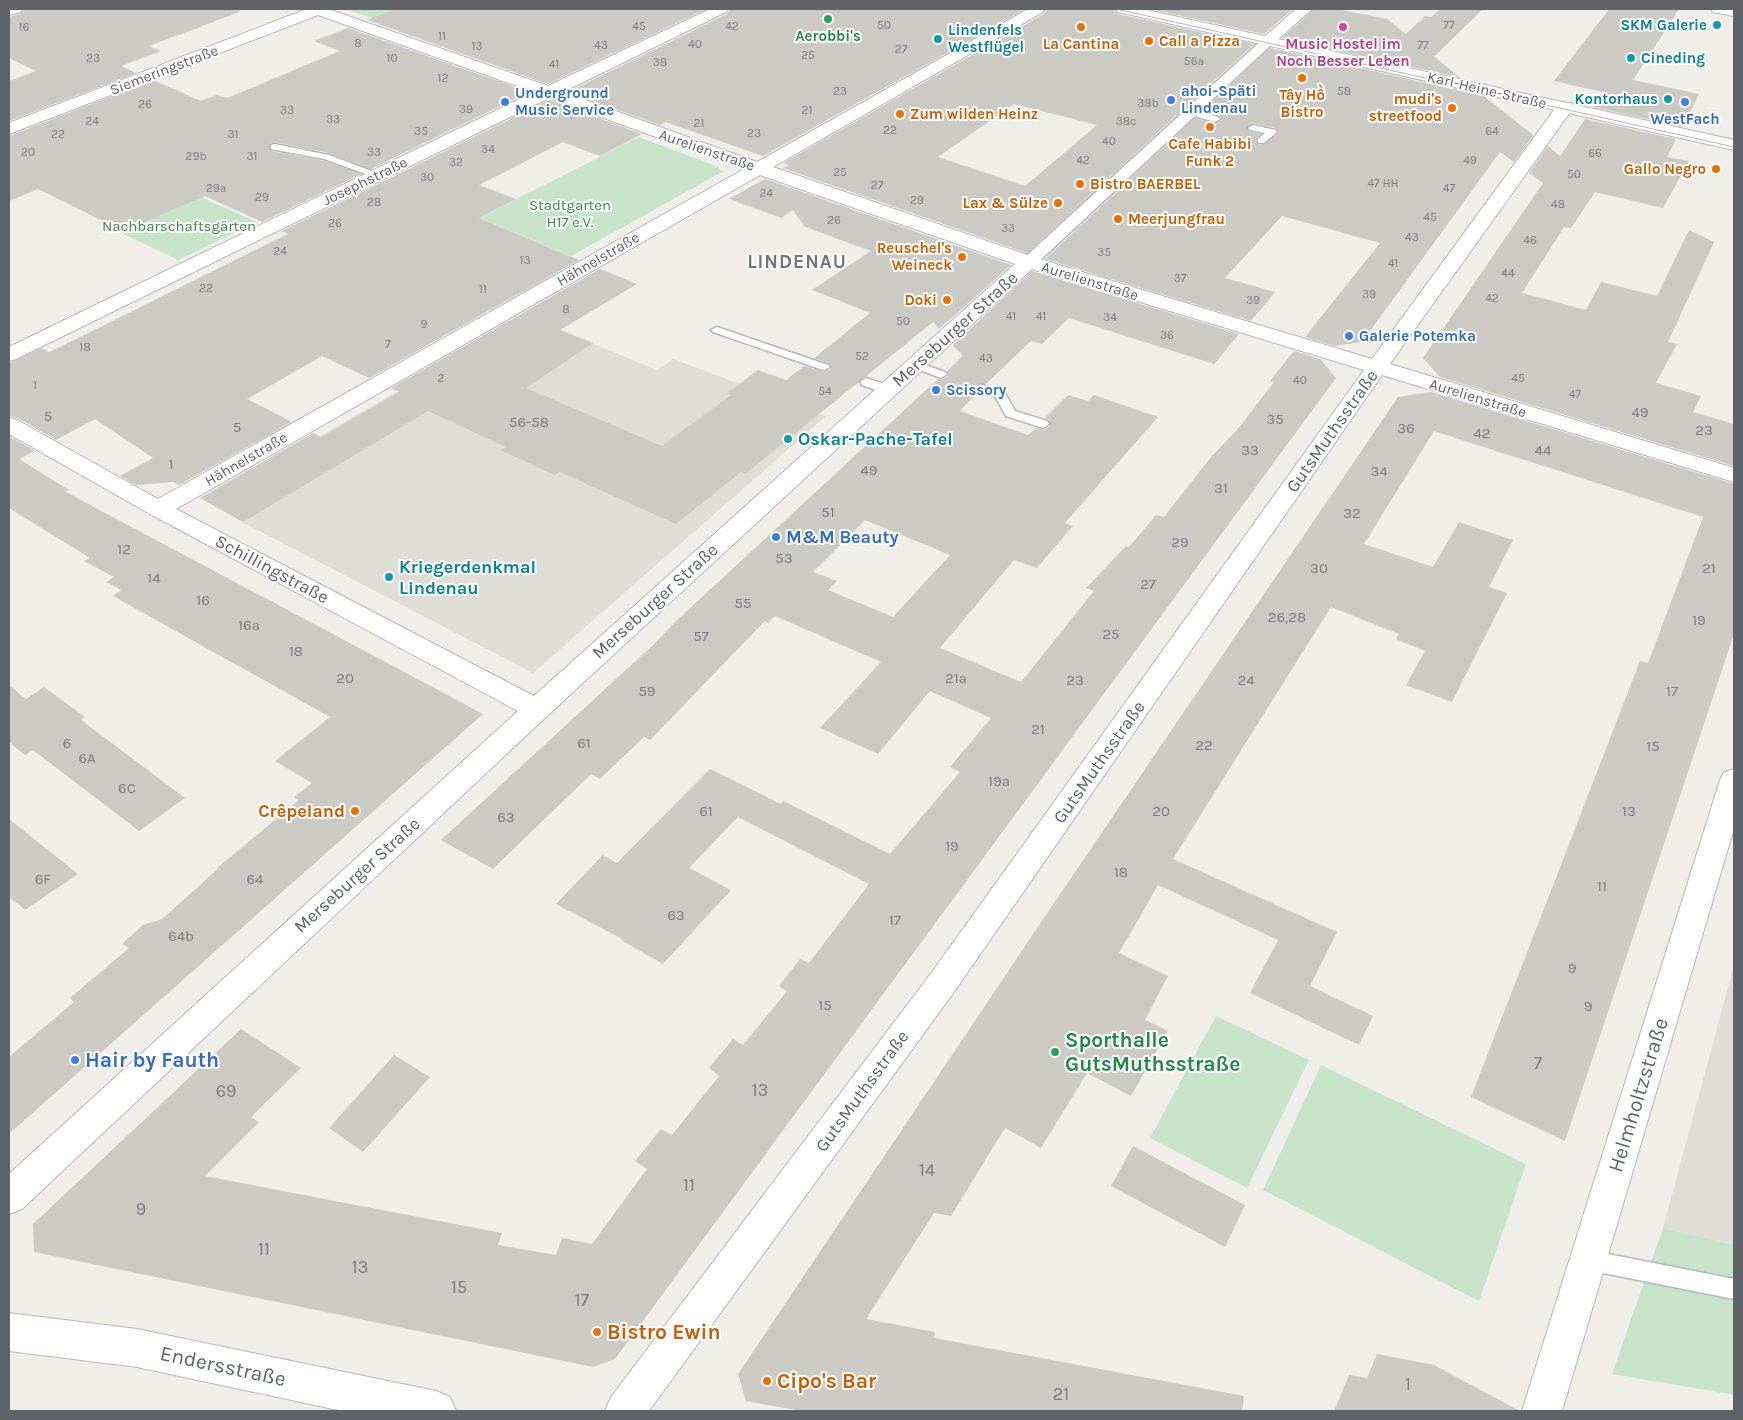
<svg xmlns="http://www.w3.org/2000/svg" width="1743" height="1420" font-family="Karla,sans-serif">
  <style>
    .education { fill: #dfded6 }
    .green { fill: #c7e4ca }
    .building { fill: #cbcac4; fill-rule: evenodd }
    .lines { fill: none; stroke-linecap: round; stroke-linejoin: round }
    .service-casing { stroke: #b5b7bb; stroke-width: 3 }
    .pedestrian-casing { stroke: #b5b7bb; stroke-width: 3 }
    .minor-casing { stroke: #b5b7bb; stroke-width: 2 }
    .tertiary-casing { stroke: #b5b7bb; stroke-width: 2 }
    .service { fill: #fff; fill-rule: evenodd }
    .pedestrian { fill: #fff; fill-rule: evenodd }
    .minor { fill: #fff; fill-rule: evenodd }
    .tertiary { fill: #fff; fill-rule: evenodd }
    .tram { stroke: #b5b6b6; stroke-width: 1 }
    .leisure-dot { fill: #2e9e5b; stroke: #fff; stroke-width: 2 }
    .culture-dot { fill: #0f9aa8; stroke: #fff; stroke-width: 2 }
    .food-dot { fill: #e8710a; stroke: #fff; stroke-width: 2 }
    .hotel-dot { fill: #d1479c; stroke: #fff; stroke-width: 2 }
    .shop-dot { fill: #3f7fe0; stroke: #fff; stroke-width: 2 }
    .labels { text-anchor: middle; stroke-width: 4; stroke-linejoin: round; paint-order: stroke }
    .far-number-label { font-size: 12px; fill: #7a7c7e }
    .far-culture-label { font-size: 15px; font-weight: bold; fill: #0d838f; stroke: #fff; text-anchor: end }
    .far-leisure-label { font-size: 15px; font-weight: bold; fill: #27864d; stroke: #fff }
    .far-food-label { font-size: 15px; font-weight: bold; fill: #c56008; stroke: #fff; text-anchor: end }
    .far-hotel-label { font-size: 15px; font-weight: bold; fill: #b23c85; stroke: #fff }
    .far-street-label { font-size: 15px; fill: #5f6266; stroke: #fff }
    .far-shop-label { font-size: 15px; font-weight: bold; fill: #366cbe; stroke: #fff; text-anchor: start }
    .far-park-label { font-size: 15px; fill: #408449; stroke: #fff }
    .number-label { font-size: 15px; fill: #7a7c7e }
    .street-label { font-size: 18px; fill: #5f6266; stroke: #fff }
    .culture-label { font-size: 18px; font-weight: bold; fill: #0d838f; stroke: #fff; text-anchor: start }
    .shop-label { font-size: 18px; font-weight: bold; fill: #366cbe; stroke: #fff; text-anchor: start }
    .food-label { font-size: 18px; font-weight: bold; fill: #c56008; stroke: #fff; text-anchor: end }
    .near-number-label { font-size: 18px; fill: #7a7c7e }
    .far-district-label { font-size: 19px; font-weight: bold; letter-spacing: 1px; fill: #707378; stroke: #fff }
    .near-leisure-label { font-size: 21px; font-weight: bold; fill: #27864d; stroke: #fff; text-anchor: start }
    .near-shop-label { font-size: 21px; font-weight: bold; fill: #366cbe; stroke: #fff; text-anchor: start }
    .near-street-label { font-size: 21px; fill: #5f6266; stroke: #fff }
    .near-food-label { font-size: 21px; font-weight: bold; fill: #c56008; stroke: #fff; text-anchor: start }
  </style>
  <rect width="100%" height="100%" fill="#efeee8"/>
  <path class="education" d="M526,316l131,54 16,-11 153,57 -293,257 -287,-149 -38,-22z
    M1734,965v280l-71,-17z"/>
  <path class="green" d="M345,9h96l-45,17z
    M639,137l77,29 6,6 -151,84 -92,-38z
    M188,191l68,31 -78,38 -73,-35z
    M1216,1016l93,44 -62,128 -97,-50z
    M1321,1065l205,99 -47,137 -216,-111z
    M1663,1228l71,17v150l-122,-21z"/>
  <path class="building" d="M24,9h215l1,3 -91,34 12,5 -40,15 15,7 -127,48v-40l27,-10 -27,-13v-41l11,-3z
    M396,9h310l-158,75 -181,-64z
    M730,9h295l-262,147 -98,-34 -5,3 -92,-33 159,-78z
    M1047,9h67l4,5 136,30 -227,209 -244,-85 6,-3 -6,-2 261,-149zM1014,104l83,21 -72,61 -87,-29z
    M1150,9h143l-29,25z
    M1314,9h23l50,10 19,15 19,-18 6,1 9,-8h43l-48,47 -3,-1 29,23 -179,-40z
    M1609,9h70l-46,71 66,14 -16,33 -90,-20 10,-15 -49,-11z
    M348,28l181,64 -158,77 -42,-16 -55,-11 -4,1 1,8 53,10 37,13 -99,48 -57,-26 -82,35 -85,-42 -29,12v-65l144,-56 48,21 16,-6 10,3 113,-47 -26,-10z
    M1270,48l214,48 49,39 -19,27 -14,-10 -138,190 -28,4 -29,-9 75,-94 -98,-27 -57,62 50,14 -24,29 -206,-62 150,-141 19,6 7,-3v-3l-2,-3 -16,-4zM1253,123l22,5 4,4 -14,12 -7,1 -2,-6 5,-5 -11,-2 -4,-4z
    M549,100l93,34 -42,22 -37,-14 -84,43 37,14 -37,19 100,42 -210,118 -47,-22 -75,43 45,23 -113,63 -6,-3 -37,3 -16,-9 33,-18 -58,-39 -39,21 -38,-22 -9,-2v-53l33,-15 7,4 15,-7 224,-111 -6,-3z
    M1585,119l91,20 -9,18 22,4 -26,47 -68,-16 -24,36 -7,-1 -42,66 64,17 15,-28 56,14 32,-66 25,12 -46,100 9,2 -21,39 45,13 -8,16 41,12v42l-294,-89 -17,-19 120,-175 -14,-10 19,-27 12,10z
    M765,179l246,86 -72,64 -6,-7 -188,152 -4,-2 -65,52 -116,-52 -5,3 -55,-25 6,-3 -78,-36 -185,111 -43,-24 113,-65 8,4 78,-45 -8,-4 209,-119 37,15 -77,46 33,13 -67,45 136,58 69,-51 -5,-1 32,-24 28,10 18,-14 20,6 7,-3v-3l-2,-3 -15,-5 56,-45 -58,-23 59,-39 -66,-24 -12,-17 -12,8 -52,-19z
    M1032,271l207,63 -25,30 -145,-46 -27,26 -11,-3 -45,43 -10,1 -2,5 3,3 -17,18 68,24 8,-7 8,2 6,-4 -1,-6 -4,-2 23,-23 20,6 6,-6 64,22 -93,106 8,3 -36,42 -23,-8 -74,88 81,34 73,-91 -8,-3 40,-42 3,1 27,-32 8,2 47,-60 26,-27 37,-48 -4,-1 24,-30 26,8 16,19 -721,981 -22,8 -559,-115 -1,-28 208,-195 60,39 -50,49 8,5 -54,54 297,57 -4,12 58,10 6,-17 30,6 55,-75 -12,-8 26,-32 11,6 47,-59 -10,-8 24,-29 10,6 44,-54 -8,-5 21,-27 9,4 60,-79 -131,-67 -49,51 42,22 -68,74 -42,-24 1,-1 -66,-35 47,-49 14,8 93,-94 71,35 2,-3 107,53 70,-82 -10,-5 41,-49 -61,-27 -52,63 -58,-26 61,-66 -106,-46 -7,7 -3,-2 -115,119 -6,-3 -44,42 -9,-5 -98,95 -52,-29 212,-195 22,-23 263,-243 4,1 6,-4 -1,-5 16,-15 -10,-11zM865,520l85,35 -57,62 -65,-27 9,-9 -24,-9z
    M1431,392l303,92v150l-169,507 -94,-44 169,-436 8,2 55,-146 -269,-86 -70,113 69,23 26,-45 54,18 -24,47 18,6 -55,109 -46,-17 19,-34 -29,-12 3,-5 -68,-27 -158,252 164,73 -27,54 63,30 -14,29 -109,-52 28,-53 -120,-55 -39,68 49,23 -23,44 23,11 -37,65 -44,-23 -46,75 -36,-20 -54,88 -17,-3 -68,106 69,13 -1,6 310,58 -2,15h-441l-55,-10 -8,-27 318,-474 342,-503z
    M9,436l26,15 -16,8 50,31 -5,1 419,223 -474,420v-77l65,-55 -4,-4 59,-50 -7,-4 21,-19 19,-6 56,-50 -1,-1 82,-68 -5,-3 18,-14 -37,-22 55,-44 -217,-121 8,-6 -15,-8 8,-5 -30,-16 6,-3 -81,-50z
    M9,685l17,14 18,-12 41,30 -4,3 104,78 -46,33 -106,-81 -8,5 -16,-13z
    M9,819l69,55 -53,36 -16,-13z
    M394,1055l36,22 -67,75 -34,-24z
    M1133,1146l112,59 -20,42 -114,-61z
    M1377,1354l57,11 86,46h-186l15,-36 18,3z"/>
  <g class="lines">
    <g class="service-casing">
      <path id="service" d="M1191,109l27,8 2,2 -5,3 -27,-8v-4z
        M1253,125l22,5 2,2 -13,11h-6v-4l7,-6 -15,-3 -2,-2z
        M274,144l55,11 53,20 -5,3 -53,-19 -53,-10v-4z
        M717,327l111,38 2,2 -6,3 -4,-1 -107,-37 -2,-2z
        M916,362l29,10 2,2 -6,4 -29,-11 -2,-2z
        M866,378l26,9 2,3 -6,4 -26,-9 -2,-3z
        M982,385l22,6 11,20 32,10 2,3 -6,4 -37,-12 -11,-20 -17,-4 -2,-3 2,-3z
        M1588,1250l146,29v20l-146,-29 -7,-3 -3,-7 3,-7z"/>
    </g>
    <g class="pedestrian-casing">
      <path id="pedestrian" d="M1268,37l6,4 -2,3 -237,221h-12l-2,-3 2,-3 241,-221z"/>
    </g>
    <g class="minor-casing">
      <path id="minor" d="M9,9h13l-2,3 -11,3z
        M307,9h21l220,77 162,-77h18l-2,3 -163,80 194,70 271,-153h17l-2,3 -270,155 263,91 336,101 187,-256h12l2,4 -2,4 -181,253 344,104v14l-352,-107 -428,617 -305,419h-44l6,-14 321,-425 432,-602 -332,-101 -485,447 -525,493 -13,5v-40l509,-463 -368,-197 -141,-80v-16l8,2 141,79 586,-330 -195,-71 -533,261 -7,2v-14l525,-255 -216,-77 -309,119v-11zM760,175l255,89 -481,432 -358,-187z
        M1296,9h16l-39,35h-10l-3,-3 3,-3z
        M1711,9h23v7l-21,-4z
        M1734,769v59l-172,583h-40l198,-631 4,-8z
        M9,1313l128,16 299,62 14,6 6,14h-113l-206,-44 -128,-16z"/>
    </g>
    <g class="tertiary-casing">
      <path id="tertiary" d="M1116,9h26l592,131v10l-611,-137 -5,-1z"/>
    </g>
    <use href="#service" class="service"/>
    <use href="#pedestrian" class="pedestrian"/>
    <use href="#minor" class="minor"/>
    <use href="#tertiary" class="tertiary"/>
    <path class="tram" d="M1116,9l618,138"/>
  </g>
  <g class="leisure-dot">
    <circle cx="828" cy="19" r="5"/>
    <circle cx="1055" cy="1052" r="5"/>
  </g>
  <g class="culture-dot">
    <circle cx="1717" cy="25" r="5"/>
    <circle cx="938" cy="39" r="5"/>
    <circle cx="1631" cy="58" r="5"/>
    <circle cx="1668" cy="99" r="5"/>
    <circle cx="788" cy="439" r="5"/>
    <circle cx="389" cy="577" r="5"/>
  </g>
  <g class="food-dot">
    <circle cx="1081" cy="27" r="5"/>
    <circle cx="1149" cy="41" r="5"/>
    <circle cx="1302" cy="78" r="5"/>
    <circle cx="1452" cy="108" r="5"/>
    <circle cx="900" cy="114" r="5"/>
    <circle cx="1210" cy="127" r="5"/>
    <circle cx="1716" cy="169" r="5"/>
    <circle cx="1080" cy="184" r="5"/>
    <circle cx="1058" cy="203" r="5"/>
    <circle cx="1118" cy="219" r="5"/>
    <circle cx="962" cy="257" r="5"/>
    <circle cx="947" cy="300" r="5"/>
    <circle cx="355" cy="811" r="5"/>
    <circle cx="597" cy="1332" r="5"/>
    <circle cx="767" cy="1381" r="5"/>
  </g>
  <circle class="hotel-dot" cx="1343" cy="27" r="5"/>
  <g class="shop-dot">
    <circle cx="1171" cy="100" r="5"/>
    <circle cx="505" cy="102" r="5"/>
    <circle cx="1685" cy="102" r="5"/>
    <circle cx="1349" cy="336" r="5"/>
    <circle cx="936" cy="390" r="5"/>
    <circle cx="776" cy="537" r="5"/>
    <circle cx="75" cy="1060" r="5"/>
  </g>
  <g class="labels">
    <g class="far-number-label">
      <text x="884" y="29">50</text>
      <text x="1449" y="29">77</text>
      <text x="639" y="30">45</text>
      <text x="732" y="30">42</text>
      <text x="24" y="31">16</text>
      <text x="442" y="40">11</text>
      <text x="358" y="47">8</text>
      <text x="695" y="48">40</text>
      <text x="601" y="49">43</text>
      <text x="1423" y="49">77</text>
      <text x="477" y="50">13</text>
      <text x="901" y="53">27</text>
      <text x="808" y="59">25</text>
      <text x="93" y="62">23</text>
      <text x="392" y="62">10</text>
      <text x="1194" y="65">56a</text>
      <text x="660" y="66">38</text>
      <text x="554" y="68">41</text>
      <text x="443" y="82">12</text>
      <text x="840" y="95">23</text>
      <text x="1344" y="95">58</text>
      <text x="1148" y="107">38b</text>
      <text x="145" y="108">26</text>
      <text x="466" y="113">39</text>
      <text x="287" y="114">33</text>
      <text x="807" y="114">21</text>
      <text x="333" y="123">33</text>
      <text x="92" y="125">24</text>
      <text x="1126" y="125">38c</text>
      <text x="699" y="127">21</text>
      <text x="890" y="134">22</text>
      <text x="421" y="135">35</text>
      <text x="1492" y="135">64</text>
      <text x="754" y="137">23</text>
      <text x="58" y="138">22</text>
      <text x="233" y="138">31</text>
      <text x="1109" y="145">40</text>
      <text x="488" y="153">34</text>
      <text x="28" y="156">20</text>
      <text x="374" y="156">33</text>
      <text x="1595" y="157">66</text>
      <text x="196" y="160">29b</text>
      <text x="252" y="160">31</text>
      <text x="1083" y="164">42</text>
      <text x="1470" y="164">49</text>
      <text x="456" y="166">32</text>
      <text x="840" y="176">25</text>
      <text x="1574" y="178">50</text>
      <text x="427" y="181">30</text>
      <text x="1383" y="187">47 HH</text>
      <text x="877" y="189">27</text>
      <text x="216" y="192">29a</text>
      <text x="1449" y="192">47</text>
      <text x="766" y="197">24</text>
      <text x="262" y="201">29</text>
      <text x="917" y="204">29</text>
      <text x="374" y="206">28</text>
      <text x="1558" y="208">48</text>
      <text x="1430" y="221">45</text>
      <text x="834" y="224">26</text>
      <text x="335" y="227">26</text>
      <text x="1008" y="232">33</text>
      <text x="1412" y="241">43</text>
      <text x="1530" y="244">46</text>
      <text x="280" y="255">24</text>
      <text x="1104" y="256">35</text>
      <text x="525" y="264">13</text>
      <text x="1393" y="267">41</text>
      <text x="1508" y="277">44</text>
      <text x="1180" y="282">37</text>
      <text x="206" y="292">22</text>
      <text x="483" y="293">11</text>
      <text x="1369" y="298">39</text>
      <text x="1492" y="302">42</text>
      <text x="1253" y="304">39</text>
      <text x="566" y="313">8</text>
      <text x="1011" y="320">41</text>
      <text x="1041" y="320">41</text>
      <text x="1110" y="321">34</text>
      <text x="903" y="325">50</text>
      <text x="424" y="328">9</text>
      <text x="1167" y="339">36</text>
      <text x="388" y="348">7</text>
      <text x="85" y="351">18</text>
      <text x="862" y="360">52</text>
      <text x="986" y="362">43</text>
      <text x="441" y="382">2</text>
      <text x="1518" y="382">45</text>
      <text x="1300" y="384">40</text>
      <text x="35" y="389">1</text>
      <text x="825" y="395">54</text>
      <text x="1575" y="398">47</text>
    </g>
    <g class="far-culture-label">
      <text x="1707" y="30">SKM Galerie</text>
      <text x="948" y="35" text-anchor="start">Lindenfels<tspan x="948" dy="17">Westflügel</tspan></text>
      <text x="1641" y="63" text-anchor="start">Cineding</text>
      <text x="1658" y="104">Kontorhaus</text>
    </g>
    <g class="far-leisure-label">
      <text x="828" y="41">Aerobbi's</text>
    </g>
    <g class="far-food-label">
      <text x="1159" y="46" text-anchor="start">Call a Pizza</text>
      <text x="1081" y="49" text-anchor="middle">La Cantina</text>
      <text x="1302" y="100" text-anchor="middle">Tây Hồ<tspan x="1302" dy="17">Bistro</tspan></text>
      <text x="1442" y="104">mudi's<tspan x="1442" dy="17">streetfood</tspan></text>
      <text x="910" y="119" text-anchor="start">Zum wilden Heinz</text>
      <text x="1210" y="149" text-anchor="middle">Cafe Habibi<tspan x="1210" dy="17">Funk 2</tspan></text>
      <text x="1706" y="174">Gallo Negro</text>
      <text x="1090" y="189" text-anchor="start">Bistro BAERBEL</text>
      <text x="1048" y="208">Lax &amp; Sülze</text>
      <text x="1128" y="224" text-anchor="start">Meerjungfrau</text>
      <text x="952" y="253">Reuschel's<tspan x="952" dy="17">Weineck</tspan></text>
      <text x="937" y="305">Doki</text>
    </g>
    <g class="far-hotel-label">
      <text x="1343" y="49">Music Hostel im<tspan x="1343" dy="17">Noch Besser Leben</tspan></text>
    </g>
    <g class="far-street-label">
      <text transform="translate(164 70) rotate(-21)" y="5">Siemeringstraße</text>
      <text transform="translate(1487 90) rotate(13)" y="5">Karl-Heine-Straße</text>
      <text transform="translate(707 150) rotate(19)" y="5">Aurelienstraße</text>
      <text transform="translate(365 181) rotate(-26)" y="5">Josephstraße</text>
      <text transform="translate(598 259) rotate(-30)" y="5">Hähnelstraße</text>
      <text transform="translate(1090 281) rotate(17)" y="5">Aurelienstraße</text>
      <text transform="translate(1478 398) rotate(17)" y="5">Aurelienstraße</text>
      <text transform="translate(246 459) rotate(-30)" y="5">Hähnelstraße</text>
    </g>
    <g class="far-shop-label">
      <text x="1181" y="96">ahoi-Späti<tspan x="1181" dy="17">Lindenau</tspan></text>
      <text x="515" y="98">Underground<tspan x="515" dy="17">Music Service</tspan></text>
      <text x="1685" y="124" text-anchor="middle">WestFach</text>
      <text x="1359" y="341">Galerie Potemka</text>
      <text x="946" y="395">Scissory</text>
    </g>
    <g class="far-park-label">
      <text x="570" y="210">Stadtgarten<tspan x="570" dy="17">H17 e.V.</tspan></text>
      <text x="179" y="231">Nachbarschaftsgärten</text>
    </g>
    <g class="number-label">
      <text x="1640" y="417">49</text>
      <text x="48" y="421">5</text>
      <text x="1275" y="424">35</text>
      <text x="529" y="427">56-58</text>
      <text x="237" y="432">5</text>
      <text x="1406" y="433">36</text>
      <text x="1704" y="435">23</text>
      <text x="1482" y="438">42</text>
      <text x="1250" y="455">33</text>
      <text x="1543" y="455">44</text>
      <text x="171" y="469">1</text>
      <text x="869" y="475">49</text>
      <text x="1379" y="476">34</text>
      <text x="1221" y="493">31</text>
      <text x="828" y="517">51</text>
      <text x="1352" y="518">32</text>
      <text x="1180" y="547">29</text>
      <text x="124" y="554">12</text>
      <text x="784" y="563">53</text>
      <text x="1319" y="573">30</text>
      <text x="1709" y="573">21</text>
      <text x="154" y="583">14</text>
      <text x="1148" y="589">27</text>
      <text x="203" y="605">16</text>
      <text x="743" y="608">55</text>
      <text x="1287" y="622">26,28</text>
      <text x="1699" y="625">19</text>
      <text x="249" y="630">16a</text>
      <text x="1111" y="639">25</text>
      <text x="701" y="641">57</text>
      <text x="296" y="656">18</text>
      <text x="345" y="683">20</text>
      <text x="956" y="683">21a</text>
      <text x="1075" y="685">23</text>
      <text x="1246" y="685">24</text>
      <text x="647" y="696">59</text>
      <text x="1672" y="696">17</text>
      <text x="1038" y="734">21</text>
      <text x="67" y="748">6</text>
      <text x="584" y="748">61</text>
      <text x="1204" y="750">22</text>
      <text x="1653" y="751">15</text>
      <text x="87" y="763">6A</text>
      <text x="999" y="786">19a</text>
      <text x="127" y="793">6C</text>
      <text x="706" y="816">61</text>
      <text x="1161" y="816">20</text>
      <text x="1629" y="816">13</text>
      <text x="506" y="822">63</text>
      <text x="952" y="851">19</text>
      <text x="1121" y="877">18</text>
      <text x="43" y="884">6F</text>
      <text x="255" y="884">64</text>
      <text x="1602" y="891">11</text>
      <text x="676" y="920">63</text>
      <text x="895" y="925">17</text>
      <text x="181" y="941">64b</text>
      <text x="1572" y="973">9</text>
      <text x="825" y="1010">15</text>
      <text x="1588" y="1011">9</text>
    </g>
    <g class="street-label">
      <text transform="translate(955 329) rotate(-42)" y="6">Merseburger Straße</text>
      <text transform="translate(1332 431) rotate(-55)" y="6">GutsMuthsstraße</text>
      <text transform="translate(272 569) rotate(28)" y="6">Schillingstraße</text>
      <text transform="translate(655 601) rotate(-42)" y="6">Merseburger Straße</text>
      <text transform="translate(1099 762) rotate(-55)" y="6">GutsMuthsstraße</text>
      <text transform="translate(357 875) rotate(-42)" y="6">Merseburger Straße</text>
      <text transform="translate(862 1091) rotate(-54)" y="6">GutsMuthsstraße</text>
    </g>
    <g class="culture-label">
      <text x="798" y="445">Oskar-Pache-Tafel</text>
      <text x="399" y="573">Kriegerdenkmal<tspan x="399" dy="21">Lindenau</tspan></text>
    </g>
    <g class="shop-label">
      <text x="786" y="543">M&amp;M Beauty</text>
    </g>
    <g class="food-label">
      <text x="345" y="817">Crêpeland</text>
    </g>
    <g class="near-number-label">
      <text x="1538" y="1069">7</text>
      <text x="760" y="1096">13</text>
      <text x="226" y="1097">69</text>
      <text x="927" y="1176">14</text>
      <text x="689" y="1191">11</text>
      <text x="141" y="1215">9</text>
      <text x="264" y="1255">11</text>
      <text x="360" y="1273">13</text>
      <text x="459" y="1293">15</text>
      <text x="582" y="1306">17</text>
      <text x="1408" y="1390">1</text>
      <text x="1061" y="1400">21</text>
    </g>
    <g class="far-district-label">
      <text x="797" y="268">LINDENAU</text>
    </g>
    <g class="near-leisure-label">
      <text x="1065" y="1047">Sporthalle<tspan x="1065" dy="24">GutsMuthsstraße</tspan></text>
    </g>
    <g class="near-shop-label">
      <text x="85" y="1067">Hair by Fauth</text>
    </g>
    <g class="near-street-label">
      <text transform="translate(1638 1095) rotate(-73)" y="7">Helmholtzstraße</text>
      <text transform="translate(223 1366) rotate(12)" y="7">Endersstraße</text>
    </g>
    <g class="near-food-label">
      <text x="607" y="1339">Bistro Ewin</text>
      <text x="777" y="1388">Cipo's Bar</text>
    </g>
  </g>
  <rect width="1743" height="1420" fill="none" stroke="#5f6266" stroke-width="20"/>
</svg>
